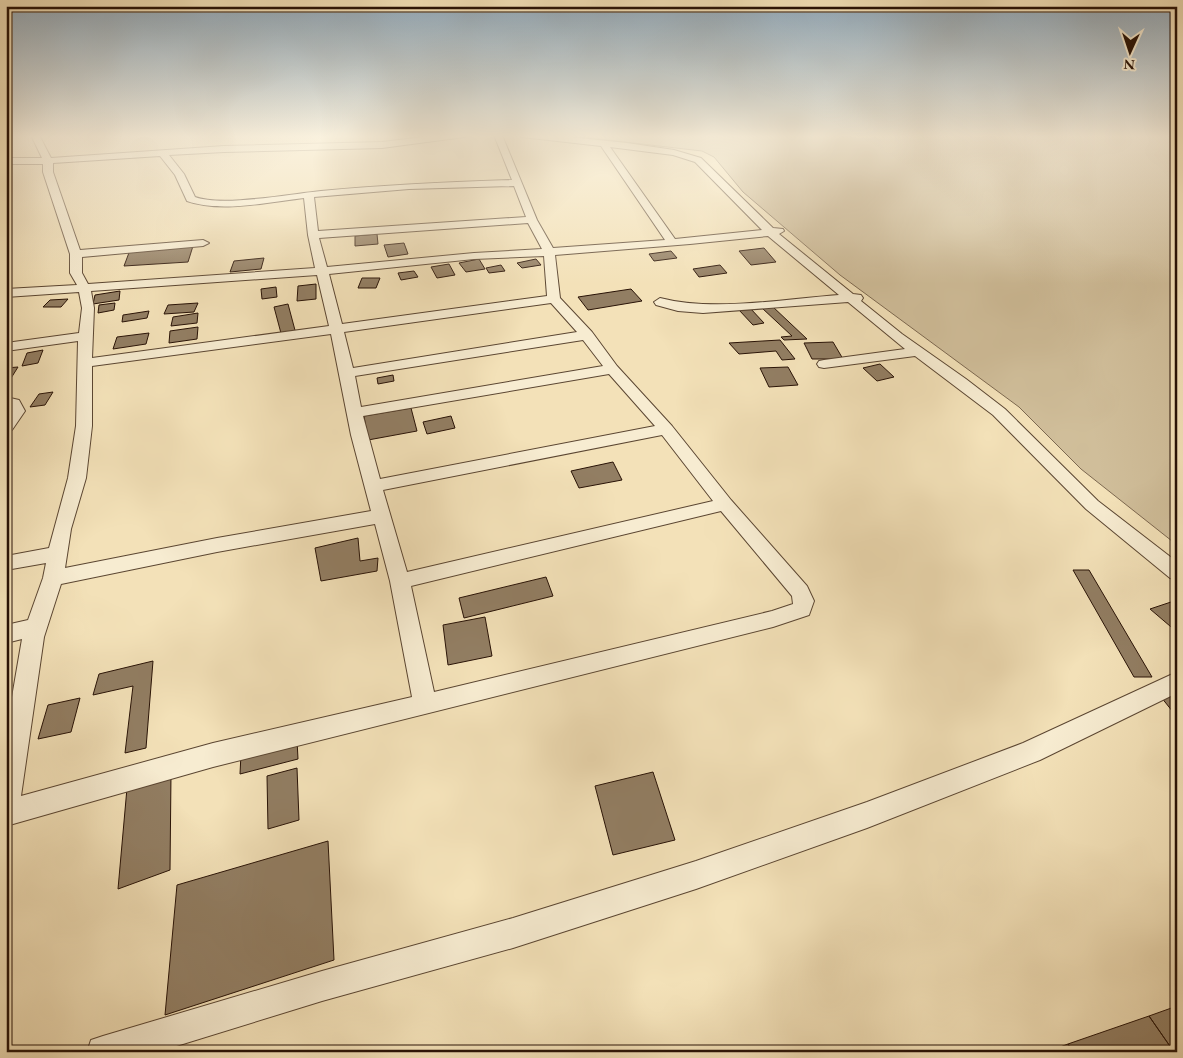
<svg xmlns="http://www.w3.org/2000/svg" width="1183" height="1058" font-family="'EB Garamond',serif">
  <style>
    .green { fill: #d0be9a; stroke: #7c6850 }
    .building { fill: #927e63; stroke: #281206 }
    .lines { fill: none; stroke-linecap: round; stroke-linejoin: round }
    .minor-casing { stroke: #5b4632; stroke-width: 2 }
    .minor { fill: #f7ecd1; fill-rule: evenodd }
  </style>
  <rect width="100%" height="100%" fill="#f3e1b8"/>
  <filter id="stains"><feTurbulence type="fractalNoise" baseFrequency=".004" numOctaves="4"/><feColorMatrix values="0 0 0 0 .2 0 0 0 0 .09 0 0 0 0 .02 0 0 0 .5 -.17"/></filter>
  <radialGradient id="worn" r=".72"><stop offset=".6" stop-color="#630" stop-opacity="0"/><stop offset="1" stop-color="#630" stop-opacity=".3"/></radialGradient>
  <path class="green" d="M564,135h613v410l-96,-76 -62,-62 -179,-132 -97,-83 -29,-35 -12,-6z"/>
  <path class="building" d="M377,234l1,10 -23,2v-10z
    M404,243l4,11 -20,3 -4,-12z
    M193,246l-5,16 -64,4 6,-16z
    M764,248l12,14 -25,3 -12,-14z
    M671,251l6,7 -23,3 -5,-7z
    M264,258l-3,11 -31,3 4,-11z
    M479,259l6,10 -19,3 -7,-9z
    M536,259l5,6 -19,3 -5,-5z
    M449,264l6,11 -18,3 -6,-11z
    M501,265l4,6 -16,2 -3,-5z
    M720,265l7,8 -28,4 -6,-8z
    M414,271l4,6 -17,3 -3,-7z
    M362,278h18l-4,10h-18z
    M316,284v15l-19,2 1,-15z
    M276,287l1,10 -15,2 -1,-10z
    M631,289l11,12 -54,9 -10,-13z
    M120,291l-1,9 -26,4 2,-9z
    M68,299l-7,8h-18l7,-7z
    M115,303l-1,7 -16,3 1,-8z
    M198,303l-4,9 -30,2 4,-9z
    M288,304l8,30 -14,3 -8,-30z
    M772,306l35,33 -23,1 -3,-3 11,-1 -30,-28z
    M750,308l14,15 -11,2 -14,-15z
    M149,311l-2,7 -25,4 1,-7z
    M198,313l-1,10 -26,3 2,-9z
    M198,327l-1,12 -28,4 1,-12z
    M149,333l-3,11 -33,5 4,-12z
    M780,340l15,19 -13,1 -6,-9 -37,3 -10,-11z
    M833,342l10,17h-31l-8,-16z
    M43,350l-5,13 -16,3 5,-13z
    M880,364l14,13 -17,4 -14,-13z
    M18,367l-10,16h-2v-15z
    M788,367l10,18 -29,2 -9,-19z
    M393,375l1,6 -16,3 -1,-6z
    M53,392l-8,13 -15,2 9,-13z
    M411,408l6,23 -49,9 -4,-24z
    M451,416l4,12 -28,6 -4,-12z
    M613,462l9,18 -43,8 -8,-17z
    M358,538l2,23 18,-3 -1,13 -56,10 -6,-33z
    M1073,570h16l63,107h-18z
    M546,577l7,19 -89,22 -5,-20z
    M1177,600v32l-27,-23z
    M485,617l7,39 -44,9 -5,-40z
    M153,661l-7,87 -21,5 8,-67 -40,9 6,-21z
    M1177,696v21l-16,-20z
    M80,698l-9,34 -33,7 10,-34z
    M297,740l1,19 -58,15 1,-20z
    M297,768l2,52 -31,9 -1,-53z
    M653,772l22,68 -62,15 -18,-69z
    M171,774l-1,96 -52,19 9,-101z
    M328,841l6,119 -169,55 12,-130z
    M1177,1006v46h-3l-25,-36z
    M1149,1016l25,36h-101l-5,-8z
    M1068,1044l5,8h-26z"/>
  <g class="lines">
    <g class="minor-casing">
      <path id="minor" d="M31,135h8l12,23 173,-12 158,-4 58,-7h28l-4,2 -82,11 -158,4 -55,3 15,19 11,23c27,10 95,-3 126,-6 64,-6 127,-9 191,-11l-18,-45h8l35,85 16,28 112,-8 -64,-94 -79,-9 -4,-2h32l77,8 47,7 27,8 72,70 10,1 1,2 -5,3 74,60 8,1 2,3 -2,3 41,33 64,45 39,30 93,92 79,61v18l-7,-2 -84,-69 -93,-94 -78,-59 -91,12 -5,-1 -2,-3 2,-3 5,-1 81,-11 -57,-47 -145,11 -25,-2 -22,-6 -2,-3 6,-4c54,14 123,1 179,-3l-71,-59 -78,8 -135,11 5,43 32,34 25,34 55,60 59,74 76,86 7,15 -5,14 -36,12 -560,140 -207,59v-94l16,-93 -16,4v-18l22,-5 15,-42 3,-15 -40,7v-14l43,-8 19,-70 8,-52 2,-85 -72,10v-8l73,-10 3,-25 -3,-16 -73,5v-8l71,-4 -7,-12v-19l-27,-82v-8h-37v-6h36zM610,147l63,8 22,7 67,68 -87,9zM160,156l15,19 12,26c34,12 82,1 117,-3l4,37 7,33 -227,16 -6,-11v-16l121,-11 6,-3 -6,-3 -123,10 -27,-78v-9zM514,186l12,31 -208,14 -4,-34 95,-8zM528,223l14,26 -68,4 -147,14 -8,-29zM544,256l3,40 -205,28 -13,-50 145,-15zM317,275l12,51 -237,32 2,-50 -3,-17zM551,303l26,29 -224,36 -9,-36zM331,334l20,101 20,76 -154,27 -152,30 6,-39 15,-51 6,-52v-60zM583,340l20,26 -242,41 -6,-31zM609,374l46,52 -275,53 -17,-63zM662,435l51,66 -306,71 -24,-82zM721,511l71,85 1,8 -21,7 -338,81 -23,-106zM375,524l15,57 22,116 -199,46 -192,53 23,-159 17,-53 156,-32z
        M6,397l13,3 6,11 -13,19 -6,2v-17l3,-4 -3,-4z
        M1177,672v21l-137,67 -173,68 -171,61 -183,59 -191,53 -165,51h-70l4,-12 12,-4 219,-65 191,-53 183,-57 171,-59 156,-59z"/>
    </g>
    <use href="#minor" class="minor"/>
  </g>
  <linearGradient id="sky" x2="0" y2="1"><stop stop-color="#91aabc"/><stop offset="0.48" stop-color="#faf2df"/><stop offset="1" stop-color="#faf2df" stop-opacity="0"/></linearGradient>
  <rect width="1183" height="284" fill="url(#sky)"/>
  <rect width="1183" height="1058" fill="none" stroke="#f3e1b8" stroke-width="25"/>
  <rect x="8" y="8" width="1168" height="1043" fill="none" stroke="#281206" stroke-width="2.5"/>
  <rect x="12" y="12" width="1158" height="1033" fill="none" stroke="#281206"/>
  <g transform="translate(1130 52) rotate(183)" stroke="#f7ecd1" stroke-width="4" paint-order="stroke">
  <path d="M0-4L9 19L0 12L-9 19Z" fill="#281206"/>
  <text y="-8" font-size="14" font-weight="bold" text-anchor="middle" fill="#281206">N</text>
  </g>
  <rect width="100%" height="100%" filter="url(#stains)"/>
  <rect width="100%" height="100%" fill="url(#worn)"/>
</svg>
